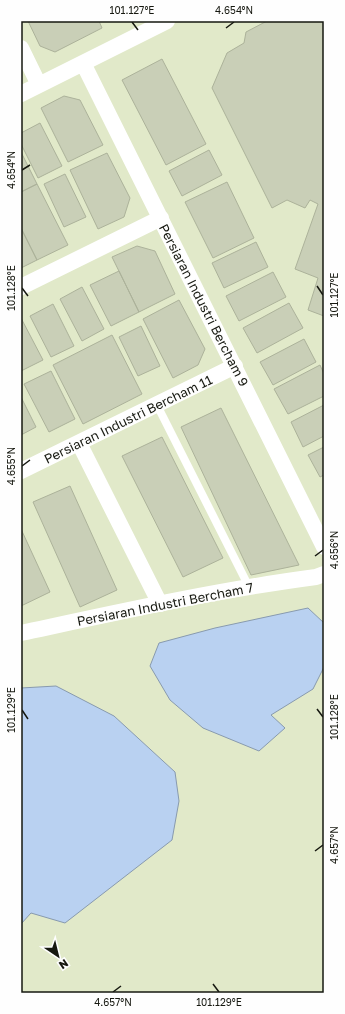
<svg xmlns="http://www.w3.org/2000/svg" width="345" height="1014" font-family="'Golos Text',sans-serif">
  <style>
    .built { fill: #e1e9c9 }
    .water { fill: #b9d1f1; stroke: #889aae }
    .building { fill: #c9cfb7; stroke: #acb29a }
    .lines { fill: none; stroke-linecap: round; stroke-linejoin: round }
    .service { stroke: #fff; stroke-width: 8 }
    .minor { stroke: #fff; stroke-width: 16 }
    .ticks { fill: none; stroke: #161810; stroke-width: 1.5 }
    .labels { text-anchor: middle; stroke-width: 3.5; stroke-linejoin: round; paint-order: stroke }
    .street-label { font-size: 13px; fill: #161810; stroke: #fefefe }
    .neatline { fill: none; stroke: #161810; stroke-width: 1.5 }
    .ticks-label { font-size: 10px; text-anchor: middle; fill: #161810 }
  </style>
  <rect width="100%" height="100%" fill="#eff5dc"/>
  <path class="built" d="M21,21h303v972h-303z"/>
  <path class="water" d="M308,608l16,15v44l-11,22 -42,26 14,13 -26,23 -56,-23 -33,-28 -20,-34 9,-23 56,-15z
    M56,686l58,30 61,56 4,29 -7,39 -107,83 -34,-10 -10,11v-236z"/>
  <path class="building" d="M28,21h71l3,7 -47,24 -15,-6z
    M267,21h57v295l-16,-6 10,-32 -23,-9 23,-65 -8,-4 -5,8 -18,-8 -15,8 -60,-120 15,-35 17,-10 2,-11z
    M162,59l44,85 -40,21 -44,-85z
    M64,96l16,4 23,45 -35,17 -27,-54z
    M40,123l22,43 -24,12 -17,-34v-11z
    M209,150l13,25 -40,21 -13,-25z
    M21,152l16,32 -16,8z
    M107,153l23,45 -6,19 -26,12 -28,-59z
    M65,174l21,43 -22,10 -20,-43z
    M227,182l27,56 -41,20 -28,-56z
    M37,184l31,61 -31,15 -16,-32v-36z
    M21,228l16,32 -16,8z
    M256,242l12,25 -44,21 -12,-25z
    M137,246l18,5 20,43 -36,18 -27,-55z
    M119,271l20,41 -28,14 -21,-41z
    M273,272l13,25 -47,24 -13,-25z
    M82,287l22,42 -22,12 -22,-42z
    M179,300l26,49 -7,16 -25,13 -30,-59z
    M289,303l14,25 -46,25 -14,-25z
    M53,304l21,42 -23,11 -21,-41z
    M21,318l22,42 -22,11z
    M141,326l19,40 -22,10 -19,-39z
    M112,335l30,59 -59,30 -30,-59z
    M304,339l12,23 -43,23 -13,-23z
    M320,365l4,9v22l-36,18 -14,-25z
    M51,371l24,48 -26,13 -25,-48z
    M21,397l15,30 -15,8z
    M324,405v31l-21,11 -12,-25z
    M221,408l78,157 -48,10 -70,-148z
    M162,437l61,121 -40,19 -61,-121z
    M324,447v28l-4,2 -12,-22z
    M70,486l47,104 -37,17 -47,-105z
    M21,529l29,63 -29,14z"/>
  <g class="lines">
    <path class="service" d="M157,405l92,182"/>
    <path class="minor" d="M21,48l18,37
      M83,63l241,484
      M21,94l146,-73
      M21,287l140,-69
      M79,443l81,161
      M21,471l214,-105
      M21,633c98,-21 196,-43 295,-56l8,-3"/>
  </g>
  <path class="ticks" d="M132,22l6,8M226,28l8,-6M22,170l8,-5M317,286l6,9M22,288l6,8M22,466l8,-6M315,556l8,-6M317,709l6,8M22,710l6,9M315,851l8,-6M213,984l6,8M113,992l8,-6"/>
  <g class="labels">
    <g class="street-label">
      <text transform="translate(204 305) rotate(63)" y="5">Persiaran Industri Bercham 9</text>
      <text transform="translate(128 419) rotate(-26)" y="5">Persiaran Industri Bercham 11</text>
      <text transform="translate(165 604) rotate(-11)" y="5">Persiaran Industri Bercham 7</text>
    </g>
  </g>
  <rect width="345" height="1014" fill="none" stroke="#fefefe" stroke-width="44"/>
  <g transform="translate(58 956) rotate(145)" stroke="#fefefe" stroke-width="3" paint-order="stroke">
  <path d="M0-3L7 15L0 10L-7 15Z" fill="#161810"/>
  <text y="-6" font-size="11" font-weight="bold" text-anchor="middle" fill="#161810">N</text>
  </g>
  <rect x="22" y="22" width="301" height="970" class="neatline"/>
  <g class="ticks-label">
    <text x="132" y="14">101.127°E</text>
    <text x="234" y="14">4.654°N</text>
    <text transform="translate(11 170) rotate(-90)" y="4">4.654°N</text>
    <text transform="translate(11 288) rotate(-90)" y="4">101.128°E</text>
    <text transform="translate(334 295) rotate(-90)" y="4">101.127°E</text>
    <text transform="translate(11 466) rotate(-90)" y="4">4.655°N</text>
    <text transform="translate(334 550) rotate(-90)" y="4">4.656°N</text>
    <text transform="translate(11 710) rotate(-90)" y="4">101.129°E</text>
    <text transform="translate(334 717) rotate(-90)" y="4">101.128°E</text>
    <text transform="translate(334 845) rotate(-90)" y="4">4.657°N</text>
    <text x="113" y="1006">4.657°N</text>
    <text x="219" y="1006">101.129°E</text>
  </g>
</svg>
